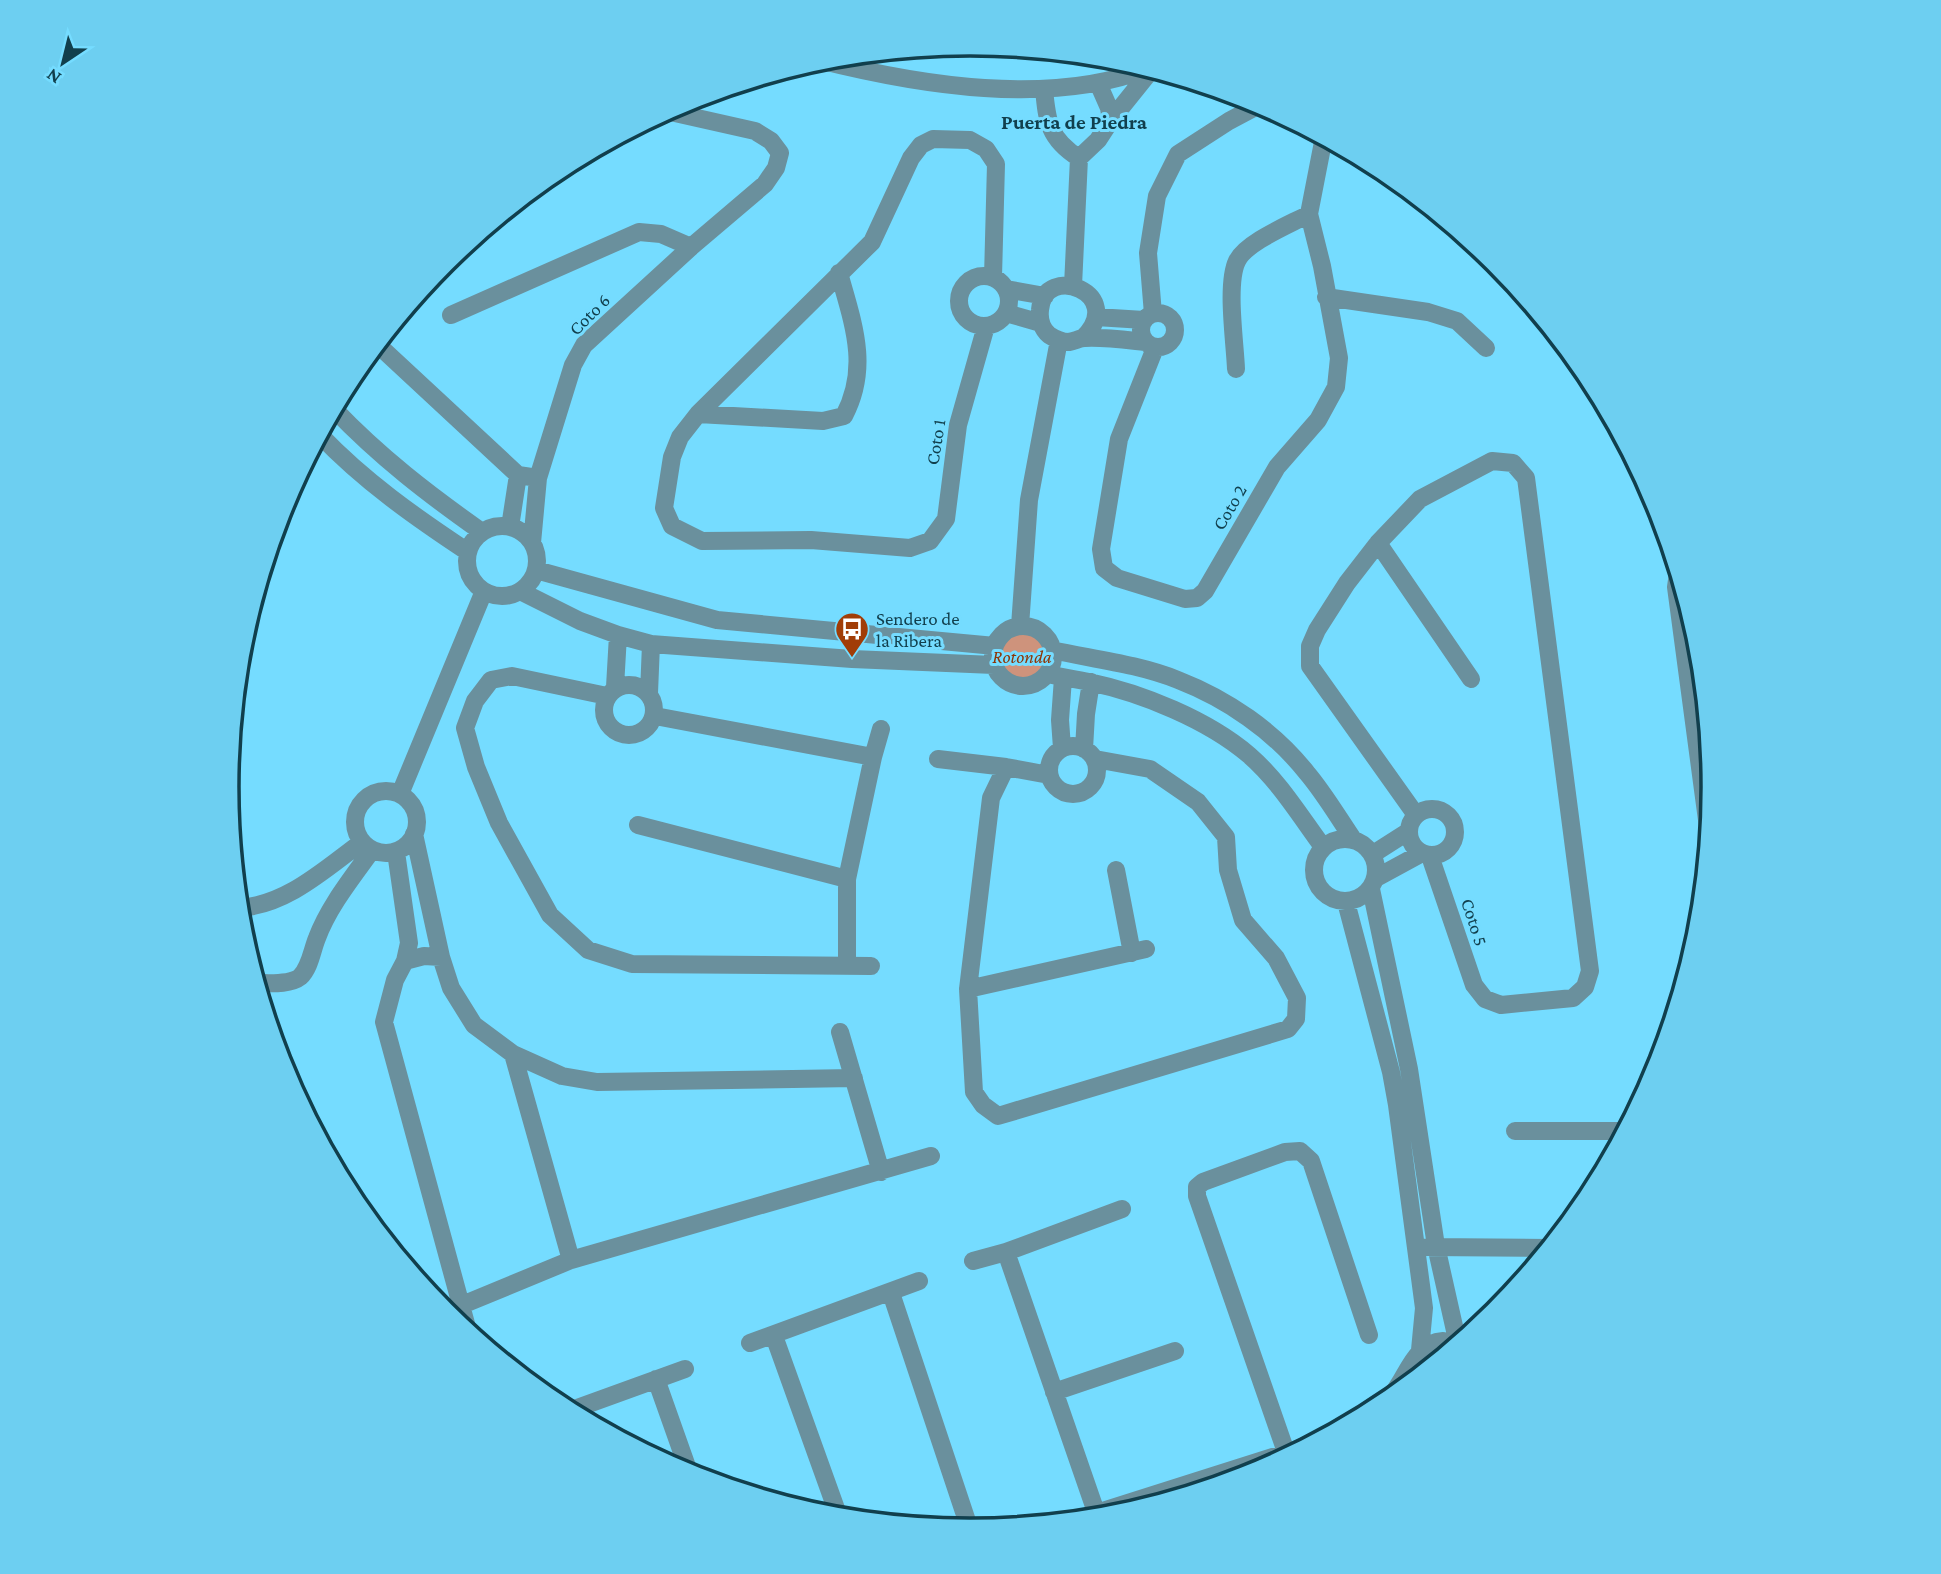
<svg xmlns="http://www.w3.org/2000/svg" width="1941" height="1574" font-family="'Crimson Pro',serif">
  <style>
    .green { fill: #ce937c }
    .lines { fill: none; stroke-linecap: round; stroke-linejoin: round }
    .minor { stroke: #6a909d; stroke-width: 18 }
    .labels { text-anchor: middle; stroke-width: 6; stroke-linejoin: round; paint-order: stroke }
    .street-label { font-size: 19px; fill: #113f4d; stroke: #75dcff }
    .poi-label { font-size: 19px; fill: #113f4d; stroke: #75dcff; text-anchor: start }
    .park-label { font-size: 19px; font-style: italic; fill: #8f3505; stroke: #75dcff }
    .neighbourhood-label { font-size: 21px; font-weight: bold; fill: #113f4d; stroke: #75dcff }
    .rim { fill: none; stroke: #113f4d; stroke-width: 3.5 }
  </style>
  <rect width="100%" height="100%" fill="#75dcff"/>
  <path class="green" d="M993 656a30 30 0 1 1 60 0a30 30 0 1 1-60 0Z"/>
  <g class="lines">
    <path class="minor" d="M819,60c100,25 231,47 330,8
      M1098,83l11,25 2,12
      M1044,89c3,33 5,50 35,69l19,-18 13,-20 41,-51
      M959 301a25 25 0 1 1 50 0a25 25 0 1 1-50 0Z
      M1073,286l6,-128
      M1006,289l39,7
      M1326,297l102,15 29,9 29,27
      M1141 330a17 17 0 1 1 34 0a17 17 0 1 1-34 0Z
      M1006,313l35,10
      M1153,314l-5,-61 9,-57 21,-42 51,-33 32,-17
      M451,315l188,-83 22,2 30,13
      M1096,317l48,3
      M986,326l-28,99 -12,94 -16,22 -20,7 -99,-8 -109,1 -30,-15 -8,-18 8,-51 8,-20 18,-23 174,-172 39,-84 10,-13 12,-6 37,1 16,9 10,15 -3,113
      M1083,338c45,-44 -39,-77 -43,-28 -1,9 2,19 9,25 6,4 13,7 20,7 6,-1 11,-4 16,-4 19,-1 41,2 60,4
      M377,344l141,131 20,3
      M1155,348l-36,91 -18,110 3,19 13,10 68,21 12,-1 8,-7 72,-124 41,-47 18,-33 3,-29 -17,-92 -13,-52 15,-77
      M1236,369c-1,-27 -10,-85 1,-108 9,-19 54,-37 72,-47
      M334,409c46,48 94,85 148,123
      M698,414l125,7 21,-5c26,-49 9,-93 -5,-143
      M320,435c44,46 95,82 148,117
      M467 561a35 35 0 1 1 70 0a35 35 0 1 1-70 0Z
      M510,527l8,-52
      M532,543l6,-65 35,-113 11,-20 107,-98 74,-63 11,-16 4,-15 -9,-12 -16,-10 -89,-20
      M1378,543l93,136
      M536,570l181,50 278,26
      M1678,573l-2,14 33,248
      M520,591l60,30 38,14 33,9 201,15 142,6
      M1020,626l9,-126 30,-160
      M993 656a30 30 0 1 1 60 0a30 30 0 1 1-60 0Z
      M1052,650c41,9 86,14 126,30 49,19 96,51 129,93 17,20 31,44 46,66
      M1047,674c14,3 28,5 42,8 53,11 119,38 160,73 30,26 51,61 74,92
      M604 710a25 25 0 1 1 50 0a25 25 0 1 1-50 0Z
      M615,687l3,-52
      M649,693l2,-49
      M607,696l-95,-20 -21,4 -16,21 -10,27 11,39 23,56 51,92 38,35 44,14 239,2
      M655,716l218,41
      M1049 770a24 24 0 1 1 48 0a24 24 0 1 1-48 0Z
      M1062,748l-2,-28 3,-42
      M1084,749l2,-35 5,-32
      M938,759l68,8 43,8
      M1006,767l-15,31 -23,191 6,103 9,13 15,11 290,-87 8,-10 1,-21 -21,-40 -33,-38 -15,-50 -2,-33 -28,-35 -48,-33 -55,-10
      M355 822a31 31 0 1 1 62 0a31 31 0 1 1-62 0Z
      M400,794l84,-203
      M1409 832a23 23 0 1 1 46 0a23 23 0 1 1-46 0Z
      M1416,815l-106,-149v-20l7,-16 30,-47 31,-40 42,-44 72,-38 21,2 13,15 64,493 -5,16 -12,11 -72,7 -16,-6 -11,-14 -44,-129
      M638,825l209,54
      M414,834l27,123 10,31 23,37 39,29 49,22 35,6 257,-4
      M1314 870a31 31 0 1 1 62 0a31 31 0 1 1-62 0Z
      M396,852l13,91 -4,18 -10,19 -11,42 84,309
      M1373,854l36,-23
      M1116,870l16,83
      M1376,878l46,-25
      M1371,889l38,180 27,177 22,98
      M1346,902l45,170 6,33 27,203 -4,42
      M239,908c48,-3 86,-39 123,-66
      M405,961l19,-5 17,1
      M847,965v-86l26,-122 8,-28
      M257,983c12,0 33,2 43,-6 10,-9 12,-27 17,-39 12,-32 35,-60 55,-88
      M968,989l178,-40
      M840,1032l41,140
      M513,1054l58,206
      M1515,1131h110
      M1427,1247l122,1
      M1006,1252l90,260
      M973,1261l33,-9 116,-43
      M891,1293l79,237
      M462,1305l109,-45 360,-104
      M774,1336l65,181
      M750,1343l169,-62
      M656,1379l34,96
      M1054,1392l121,-41
      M569,1411l116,-42
      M1371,1412c8,-6 16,-12 22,-19 15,-19 22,-50 50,-52l11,6
      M1286,1452l-89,-256v-9l6,-5 82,-30 15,-1 11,10 58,174
      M1074,1520l221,-70 33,-16"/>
  </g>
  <defs>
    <g id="bus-pin" transform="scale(1.75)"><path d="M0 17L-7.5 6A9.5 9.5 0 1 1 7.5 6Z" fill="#a13d07" stroke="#75dcff"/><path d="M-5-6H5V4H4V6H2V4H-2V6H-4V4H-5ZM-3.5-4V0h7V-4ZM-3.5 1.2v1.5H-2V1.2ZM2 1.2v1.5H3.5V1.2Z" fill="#fff"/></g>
  </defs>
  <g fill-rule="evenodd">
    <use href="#bus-pin" x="852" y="629"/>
  </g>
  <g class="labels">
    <g class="street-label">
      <text transform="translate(589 314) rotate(-45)" y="7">Coto 6</text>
      <text transform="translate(935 442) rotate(-81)" y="7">Coto 1</text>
      <text transform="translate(1229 507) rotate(-60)" y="7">Coto 2</text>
      <text transform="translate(1475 922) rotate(72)" y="7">Coto 5</text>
    </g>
    <g class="poi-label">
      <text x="876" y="625">Sendero de<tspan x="876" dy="22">la Ribera</tspan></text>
    </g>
    <g class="park-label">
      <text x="1022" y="663">Rotonda</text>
    </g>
    <g class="neighbourhood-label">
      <text x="1074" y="129">Puerta de Piedra</text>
    </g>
  </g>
  <path d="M0 0H1941V1574H0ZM239 787a731 731 0 1 1 1462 0a731 731 0 1 1-1462 0Z" fill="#6dcff1" fill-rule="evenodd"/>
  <path class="rim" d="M239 787a731 731 0 1 1 1462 0a731 731 0 1 1-1462 0Z"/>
  <g transform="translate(63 63) rotate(215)" stroke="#75dcff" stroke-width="5" paint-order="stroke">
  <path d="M0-5L12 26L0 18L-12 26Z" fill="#113f4d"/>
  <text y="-10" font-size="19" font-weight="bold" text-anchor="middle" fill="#113f4d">N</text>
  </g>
</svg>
